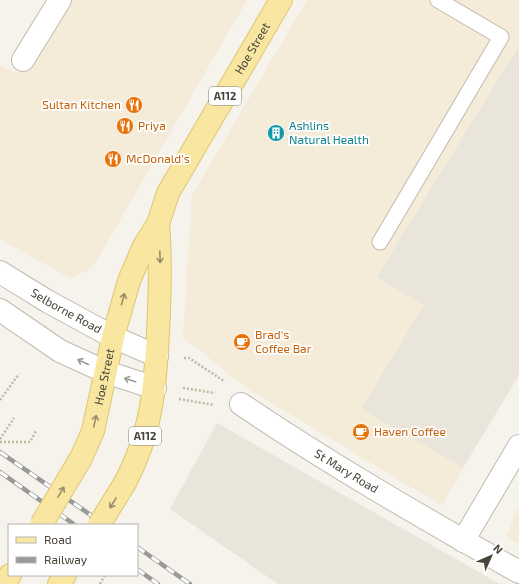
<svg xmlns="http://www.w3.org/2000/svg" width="519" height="584" font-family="'Exo 2',sans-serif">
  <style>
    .residential { fill: #e9e5da }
    .commercial { fill: #f5ebd9 }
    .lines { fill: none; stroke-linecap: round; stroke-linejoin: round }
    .service-casing { stroke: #c0bbae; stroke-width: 17 }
    .minor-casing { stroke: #c0bbae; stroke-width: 24 }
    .tertiary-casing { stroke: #c0bbae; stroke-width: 24 }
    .primary-casing { stroke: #dec670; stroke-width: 24 }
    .path { stroke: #c1b8a0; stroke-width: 2.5; stroke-dasharray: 2 2; stroke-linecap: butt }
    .service { stroke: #fff; stroke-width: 15 }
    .minor { stroke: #fff; stroke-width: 22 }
    .tertiary { stroke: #fff; stroke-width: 22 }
    .primary { stroke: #f9e7a1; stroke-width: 22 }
    .rail-casing { stroke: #999; stroke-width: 4.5 }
    .rail { stroke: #fff; stroke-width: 3; stroke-dasharray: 9; stroke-linecap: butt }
    .primary-bridge-casing { stroke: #dec670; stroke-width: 24; stroke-linecap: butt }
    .primary-bridge { stroke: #f9e7a1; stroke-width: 22 }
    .oneway { stroke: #988d68 }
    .oneway2 { stroke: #9b9892 }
    .labels { text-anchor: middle; stroke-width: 3.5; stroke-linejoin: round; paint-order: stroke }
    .shield { fill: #fff; stroke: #807c74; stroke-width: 1 }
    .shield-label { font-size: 11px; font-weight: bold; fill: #494439 }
    .street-label { font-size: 12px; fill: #494439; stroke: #fff }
    .food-label { font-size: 12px; fill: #c56008; stroke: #fff; text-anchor: start }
    .culture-label { font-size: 12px; fill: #0d838f; stroke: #fff; text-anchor: start }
  </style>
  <rect width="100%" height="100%" fill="#f5f3ec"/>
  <path class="residential" d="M519,45v330l-56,93 -102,-59 61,-104 -46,-28z
    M217,423l283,161h-222l-108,-75z"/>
  <path class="commercial" d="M63,0h184l-154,267 -22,12 -71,-40v-174l17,9z
    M307,0h212v46l-143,232 48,27 -63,104 102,59 -21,38 -197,-119 -62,-50 9,-142z
    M519,504v40l-13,-7z"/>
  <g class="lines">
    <g class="service-casing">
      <path id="service" d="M380,242l121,-205 -63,-37"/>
    </g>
    <g class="minor-casing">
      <g id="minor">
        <path d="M23,60l37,-60"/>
        <path id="s1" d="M241,404c90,61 184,115 278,168"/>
        <path d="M463,541l56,-95"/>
      </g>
    </g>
    <g class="tertiary-casing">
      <g id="tertiary">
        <path id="s2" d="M0,272l47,29 66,36 44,19"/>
        <path d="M0,310l60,41 46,21 49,16"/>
      </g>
    </g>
    <g class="primary-casing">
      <g id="primary">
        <path id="s3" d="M81,458l12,-27 20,-94 16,-56 15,-35 14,-22 10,-31 113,-193"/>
        <path d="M126,481c26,-50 29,-93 32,-148 2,-37 3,-73 0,-109"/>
        <path d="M5,584l5,-9"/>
        <path d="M59,584l6,-9"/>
      </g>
    </g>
    <path class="path" d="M184,358h5l35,23
      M183,388l32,5
      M179,399l35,6
      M0,400l19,-26
      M0,439l14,-21
      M0,442h30l6,-11
      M100,584l5,-9"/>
    <use href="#service" class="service"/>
    <use href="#minor" class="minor"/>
    <use href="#tertiary" class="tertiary"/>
    <use href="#primary" class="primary"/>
    <g class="rail-casing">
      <path id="rail" d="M0,452l105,73
        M0,472l75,53
        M137,547l53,37
        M137,569l21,15"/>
    </g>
    <use href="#rail" class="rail"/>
    <g class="primary-bridge-casing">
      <path id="primary-bridge" d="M41,525l40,-67
        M99,525l27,-44"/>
    </g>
    <use href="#primary-bridge" class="primary-bridge"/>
  </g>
  <defs><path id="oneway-shaft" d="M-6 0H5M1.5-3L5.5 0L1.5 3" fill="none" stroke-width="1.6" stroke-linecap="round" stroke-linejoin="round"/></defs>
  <g class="oneway">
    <use href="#oneway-shaft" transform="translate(160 257) rotate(88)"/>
    <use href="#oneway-shaft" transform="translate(123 299) rotate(-75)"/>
    <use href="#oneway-shaft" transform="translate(95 421) rotate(-78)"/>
    <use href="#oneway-shaft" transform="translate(61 492) rotate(-59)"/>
    <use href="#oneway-shaft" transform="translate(113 503) rotate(121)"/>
  </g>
  <g class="oneway2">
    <use href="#oneway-shaft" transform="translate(83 362) rotate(-155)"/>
    <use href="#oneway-shaft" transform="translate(130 380) rotate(-162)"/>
  </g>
  <defs>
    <g id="restaurant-disc" transform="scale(0.9)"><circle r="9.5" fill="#e8710a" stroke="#fff"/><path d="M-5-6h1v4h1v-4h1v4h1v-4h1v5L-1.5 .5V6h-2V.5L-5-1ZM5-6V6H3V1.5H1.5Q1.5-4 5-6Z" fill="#fff"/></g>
    <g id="building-disc" transform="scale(0.9)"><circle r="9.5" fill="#0f9aa8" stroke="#fff"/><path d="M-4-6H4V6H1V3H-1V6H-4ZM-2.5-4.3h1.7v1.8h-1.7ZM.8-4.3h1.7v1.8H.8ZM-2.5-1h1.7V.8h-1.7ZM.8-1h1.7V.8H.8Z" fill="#fff"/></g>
    <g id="cafe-disc" transform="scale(0.9)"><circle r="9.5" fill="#e8710a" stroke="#fff"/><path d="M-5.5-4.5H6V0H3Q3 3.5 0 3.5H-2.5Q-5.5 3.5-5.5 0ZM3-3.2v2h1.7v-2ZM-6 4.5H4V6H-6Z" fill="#fff"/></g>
  </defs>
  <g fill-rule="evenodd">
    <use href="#restaurant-disc" x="134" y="105"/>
    <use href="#restaurant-disc" x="125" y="126"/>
    <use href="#building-disc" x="276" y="133"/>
    <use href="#restaurant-disc" x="113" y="159"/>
    <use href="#cafe-disc" x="242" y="342"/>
    <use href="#cafe-disc" x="361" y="432"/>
  </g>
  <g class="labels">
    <g class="shield">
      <rect x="209" y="87" width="32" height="18" rx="3"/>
      <rect x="129" y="427" width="32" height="18" rx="3"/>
    </g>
    <g class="shield-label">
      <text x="225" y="100">A112</text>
      <text x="145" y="440">A112</text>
    </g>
    <g class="street-label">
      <text dy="4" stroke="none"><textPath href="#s3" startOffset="448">Hoe Street</textPath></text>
      <text dy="4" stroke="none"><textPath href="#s2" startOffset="77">Selborne Road</textPath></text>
      <text dy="4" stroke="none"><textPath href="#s3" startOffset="85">Hoe Street</textPath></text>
      <text dy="4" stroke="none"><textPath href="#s1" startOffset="125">St Mary Road</textPath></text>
    </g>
    <g class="food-label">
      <text x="121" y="109" text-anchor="end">Sultan Kitchen</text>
      <text x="138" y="130">Priya</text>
      <text x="126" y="163">McDonald's</text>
      <text x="255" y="339">Brad's<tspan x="255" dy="14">Coffee Bar</tspan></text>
      <text x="374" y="436">Haven Coffee</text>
    </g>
    <g class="culture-label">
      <text x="289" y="130">Ashlins<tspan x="289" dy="14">Natural Health</tspan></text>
    </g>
  </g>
  <rect x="8" y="524" width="130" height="52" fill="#ffffff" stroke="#b6b4b0"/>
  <rect x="16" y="537" width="20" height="6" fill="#f9e7a1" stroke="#b6b4b0"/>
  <text x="44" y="544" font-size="12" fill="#494439">Road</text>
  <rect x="16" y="557" width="20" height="6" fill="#999999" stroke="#b6b4b0"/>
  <text x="44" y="564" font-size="12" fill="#494439">Railway</text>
  <g transform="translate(491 556) rotate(45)" stroke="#ffffff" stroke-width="3" paint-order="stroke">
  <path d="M0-3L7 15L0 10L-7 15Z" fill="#494439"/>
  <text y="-6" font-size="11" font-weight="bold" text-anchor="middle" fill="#494439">N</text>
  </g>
</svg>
